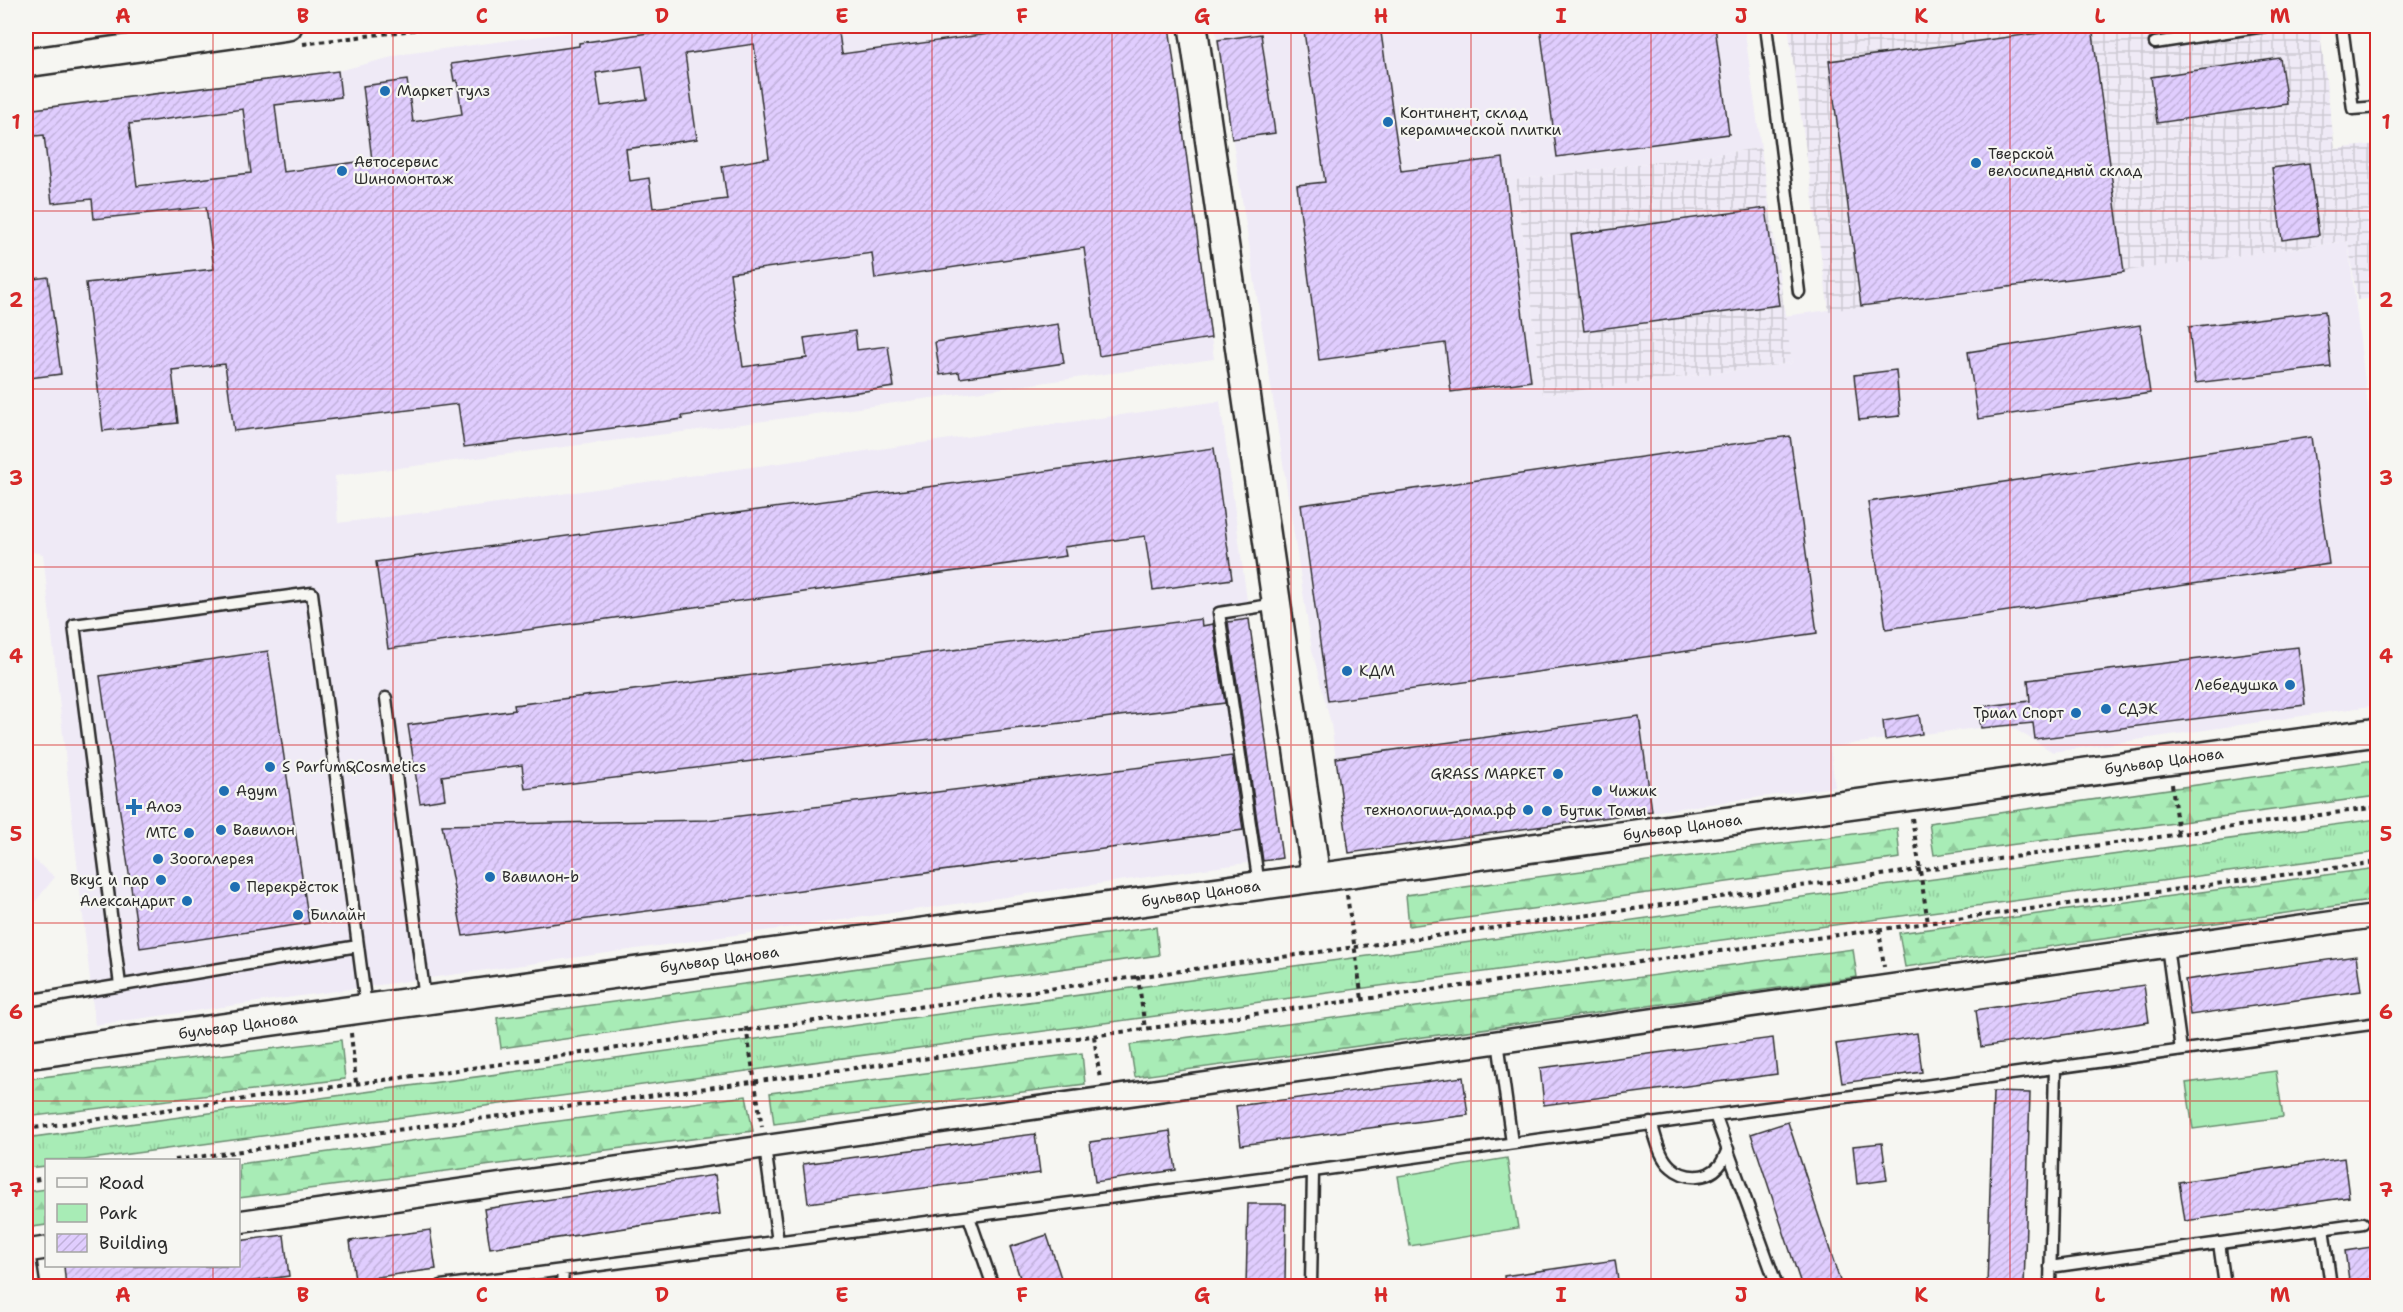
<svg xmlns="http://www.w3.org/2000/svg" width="2403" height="1312" font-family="'Shantell Sans',sans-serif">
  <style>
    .built { fill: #efeaf6 }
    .industrial { fill: url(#industrial-grid) }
    .grass { fill: url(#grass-tufts); stroke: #6a8c70; stroke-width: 1.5 }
    .forest { fill: url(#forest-firs); stroke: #6a8c70; stroke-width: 1.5 }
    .park { fill: #a8ecb6; stroke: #6a8c70; stroke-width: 1.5 }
    .building { fill: url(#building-hatch); stroke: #2b2b2b; stroke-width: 1.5; fill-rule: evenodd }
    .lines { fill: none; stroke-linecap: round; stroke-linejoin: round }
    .service-casing { stroke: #2b2b2b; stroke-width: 15 }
    .minor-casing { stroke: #2b2b2b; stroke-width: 26 }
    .tertiary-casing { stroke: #2b2b2b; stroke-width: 32 }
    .path { stroke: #2b2b2b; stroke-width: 4; stroke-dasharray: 4.5 4.5; stroke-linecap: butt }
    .service { stroke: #f6f6f2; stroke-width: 10 }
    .minor { stroke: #f6f6f2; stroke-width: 21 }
    .tertiary { stroke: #f6f6f2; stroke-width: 27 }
    .grid { fill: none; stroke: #d62828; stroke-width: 1.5; stroke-opacity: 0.55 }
    .poi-dot { fill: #1f6fb2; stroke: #f6f6f2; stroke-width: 2 }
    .labels { text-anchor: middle; stroke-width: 4.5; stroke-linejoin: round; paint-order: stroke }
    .poi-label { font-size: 15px; fill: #2b2b2b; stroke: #f6f6f2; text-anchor: start }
    .street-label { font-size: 15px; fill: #2b2b2b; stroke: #f6f6f2 }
    .neatline { fill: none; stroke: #d62828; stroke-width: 2 }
    .grid-label { font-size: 20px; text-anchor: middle; font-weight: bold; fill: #d62828 }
  </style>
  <defs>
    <pattern id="industrial-grid" width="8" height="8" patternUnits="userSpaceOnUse" patternTransform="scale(1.5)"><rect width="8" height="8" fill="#efeaf6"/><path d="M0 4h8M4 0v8" fill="none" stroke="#cdc9d3"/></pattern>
    <pattern id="grass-tufts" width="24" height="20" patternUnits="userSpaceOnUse" patternTransform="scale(1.5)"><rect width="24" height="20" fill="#a8ecb6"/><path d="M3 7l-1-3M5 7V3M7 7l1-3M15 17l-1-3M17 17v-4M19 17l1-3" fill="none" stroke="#91cb9d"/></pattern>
    <pattern id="forest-firs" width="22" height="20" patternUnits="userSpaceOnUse" patternTransform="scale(1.5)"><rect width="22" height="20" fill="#a8ecb6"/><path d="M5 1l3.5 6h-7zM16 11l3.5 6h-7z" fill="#91cb9d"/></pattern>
    <pattern id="building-hatch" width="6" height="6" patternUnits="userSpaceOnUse" patternTransform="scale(1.5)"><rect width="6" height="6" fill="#e0cdfe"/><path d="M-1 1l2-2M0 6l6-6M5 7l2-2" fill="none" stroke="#c0b0da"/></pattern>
  </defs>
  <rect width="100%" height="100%" fill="#f6f6f2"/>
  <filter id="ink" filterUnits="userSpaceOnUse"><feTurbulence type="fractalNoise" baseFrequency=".0167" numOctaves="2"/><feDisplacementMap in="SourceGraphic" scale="12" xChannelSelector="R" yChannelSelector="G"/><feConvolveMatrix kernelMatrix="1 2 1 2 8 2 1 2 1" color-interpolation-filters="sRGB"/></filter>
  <g filter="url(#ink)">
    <path class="built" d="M618,26h552l44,333 -516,71 -363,46 3,47 145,-18 737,-104 62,457 -1187,167 -52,-471 -17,-3v-441l312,-39 66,-17z
      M1215,26h529l17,122 -245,32 27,215 249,-32 -8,-47 564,-75 29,240v224l-324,47 -45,-27 -86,9 -92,13 5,40 -486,66 -18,-129 -19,-74z
      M26,853l29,24 -29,36z"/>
    <path class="industrial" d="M1788,26h531l16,123 42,-5v154l-20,2 -9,-59 -519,70z
      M2367,26h10v43l-2,1z
      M1761,148l31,215 -249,32 -27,-215z"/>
    <path class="grass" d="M2377,819v33l-2293,308h-38v6l-20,2v-30z"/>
    <path class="forest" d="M2373,760l4,36 -443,59 -5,-32z
      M1897,828l3,30 -491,68 -3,-31z
      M2377,868v32l-472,67 -6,-34z
      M1156,927l3,28 -658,93 -4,-30z
      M1853,949l4,28 -722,100 -5,-32z
      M341,1040l4,39 -319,38v-38z
      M1082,1053l3,31 -311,40 -4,-31z
      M746,1096l7,35 -514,67v-34z
      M46,1189v36l-20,3v-36z"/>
    <path class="park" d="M2276,1071l7,46 -90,12 -7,-46z
      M1507,1158l11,70 -108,18 -12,-70z"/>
    <path class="building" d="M697,26h141l4,28 204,-28h123l42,312 -112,18 -15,-108 -209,31 -3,-26 -142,20 13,94 64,-9 -3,-20 51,-7 2,19 31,-4 6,41 -212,29 1,3 -219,28 -6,-43 -224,27 -9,-67 -53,6 6,53 -75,8 -17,-148 128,-14 -8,-62 -112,12 -2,-20 -40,4 -8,-68 -18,2v-27l312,-39 3,26 -66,8 8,67 89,-12 -9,-74 44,-6 6,42 49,-8 -5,-34 -3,1 -3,-17 128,-18v-3zM754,44l15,114 -47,8 5,33 -74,9 -4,-30 -19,3 -4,-32 71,-10 -12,-85zM642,66l5,33 -46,7 -5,-33zM243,109l8,64 -114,13 -8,-62z
      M1343,26h37l21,145 102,-13 28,223 -80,11 -6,-49 -126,17 -22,-175 28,-3 -21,-151z
      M1540,26h175l14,108 -172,23z
      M2092,26l32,246 -263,34 -32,-245z
      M1261,34l14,99 -43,6 -14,-99z
      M2280,58l7,46 -130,19 -6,-46z
      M2309,163l10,72 -37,5 -10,-72z
      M1766,208l13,97 -195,26 -13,-96z
      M48,277l13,97 -31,4 -4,-35v-63z
      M2325,311l6,56 -136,16 -6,-56z
      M1058,324l6,39 -104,15 -1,-6 -19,3 -5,-33z
      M2140,325l10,68 -172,26 -10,-67z
      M1896,370l4,46 -41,4 -5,-45z
      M1790,436l27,197 -489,68 -27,-196z
      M2311,437l18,127 -443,65 -18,-127z
      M1214,448l18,131 -79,11 -8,-54 -81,11 2,9 -678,93 -12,-87z
      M1201,619l1,7 11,-2 12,79 -700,86 -3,-24 -80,11 3,23 -25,4 -12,-78 107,-15 -1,-5z
      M1249,619l33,239 -19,3 -35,-239z
      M2298,647l7,58 -270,34 -2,-16 -52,5 -3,-21 52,-6 -2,-21z
      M268,651l41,272 -169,25 -40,-272z
      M1919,715l3,19 -37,6 -2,-19z
      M1639,716l13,95 -303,42 -13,-95z
      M1232,756l11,74 -780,106 -21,-111 265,-5z
      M2356,956l5,35 -171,24 -5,-35z
      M2144,985l5,37 -168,25 -5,-37z
      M1917,1033l5,39 -80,11 -6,-39z
      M1773,1038l4,36 -233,31 -4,-37z
      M1463,1077l5,38 -227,30 -5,-39z
      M1993,1092l37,1 -6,194h-37z
      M1788,1122l54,165h-40l-51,-153z
      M1170,1131l6,39 -81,12 -5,-40z
      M1035,1134l5,39 -232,30 -5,-39z
      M1882,1143l5,37 -30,4 -4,-38z
      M2344,1158l5,39 -164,24 -6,-39z
      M715,1175l5,39 -230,34 -6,-39z
      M1248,1204h38l-1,83h-39z
      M430,1230l6,39 -81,11 -5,-39z
      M284,1235l5,41 -78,11h-145l-2,-21h174v-25z
      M1047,1235l17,52h-41l-13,-40z
      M2378,1246v41h-28l-5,-36z
      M1615,1260l4,27h-114l-1,-11z"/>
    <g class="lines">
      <g class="service-casing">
        <path id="service" d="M1766,26l33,266
          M2342,26l11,83 25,-2
          M2155,43l110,-17
          M386,698l39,301
          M1259,885l-40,-272 58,-9
          M2167,946l14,104
          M120,985l-46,-360 238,-32 54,414
          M26,1001l332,-55
          M1498,1041l14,102
          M1715,1115l62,171
          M1651,1123c5,14 8,34 20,44 13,12 36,13 48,-1 4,-4 6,-11 9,-17
          M765,1147l13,95
          M969,1217l24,69
          M2323,1228l8,58
          M2219,1243l6,43
          M29,1251l5,35
          M2050,1267l313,-44
          M441,1286l872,-115 1065,-148
          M562,1286l1,-16
          M1311,1286l2,-115
          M2050,1286l5,-219"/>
      </g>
      <g class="minor-casing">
        <path id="minor" d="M238,1222l2140,-306
          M26,1251l20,-3"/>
      </g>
      <g class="tertiary-casing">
        <g id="tertiary">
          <path d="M1193,26l123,851"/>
          <path d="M26,63l262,-37"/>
          <path id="s1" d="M26,1055l2352,-323"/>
        </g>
      </g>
      <path class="path" d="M303,44l141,-18
        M2172,784l6,50
        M1912,818l16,105
        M1347,895l15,104
        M1879,929l5,38
        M1138,976l7,53
        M746,1027l16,100
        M351,1033l5,50
        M1094,1036l6,44
        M26,1129l2352,-322
        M175,1160l2203,-298
        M26,1181l20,-3"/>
      <use href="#service" class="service"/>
      <use href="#minor" class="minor"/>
      <use href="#tertiary" class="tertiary"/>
    </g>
  </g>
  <path class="grid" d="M213,26v1134M393,26v1260M572,26v1260M752,26v1260M932,26v1260M1112,26v1260M1291,26v1260M1471,26v1260M1651,26v1260M1831,26v1260M2010,26v1260M2190,26v1260M26,211h2352M26,389h2352M26,567h2352M26,745h2352M26,923h2352M26,1101h2352M213,1266v20"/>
  <g class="poi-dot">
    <circle cx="385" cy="91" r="6"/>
    <circle cx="1388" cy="122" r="6"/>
    <circle cx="1976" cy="163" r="6"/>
    <circle cx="342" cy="171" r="6"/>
    <circle cx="1347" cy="671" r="6"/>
    <circle cx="2290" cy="685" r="6"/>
    <circle cx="2106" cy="709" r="6"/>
    <circle cx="2076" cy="713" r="6"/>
    <circle cx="270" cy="767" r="6"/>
    <circle cx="1558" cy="774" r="6"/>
    <circle cx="224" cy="791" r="6"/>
    <circle cx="1597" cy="791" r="6"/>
    <path d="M131 798h6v6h6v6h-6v6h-6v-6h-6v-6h6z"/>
    <circle cx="1528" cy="810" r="6"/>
    <circle cx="1547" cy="811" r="6"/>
    <circle cx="221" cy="830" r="6"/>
    <circle cx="189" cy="833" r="6"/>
    <circle cx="158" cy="859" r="6"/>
    <circle cx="490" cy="877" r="6"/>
    <circle cx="161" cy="880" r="6"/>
    <circle cx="235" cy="887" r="6"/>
    <circle cx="187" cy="901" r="6"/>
    <circle cx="298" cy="915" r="6"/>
  </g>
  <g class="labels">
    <g class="poi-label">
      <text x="397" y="96">Маркет тулз</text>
      <text x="1400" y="118">Континент, склад<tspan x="1400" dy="17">керамической плитки</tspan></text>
      <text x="1988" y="159">Тверской<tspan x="1988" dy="17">велосипедный склад</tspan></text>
      <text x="354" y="167">Автосервис<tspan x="354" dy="17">Шиномонтаж</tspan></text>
      <text x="1359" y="676">КДМ</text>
      <text x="2278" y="690" text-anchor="end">Лебедушка</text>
      <text x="2118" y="714">СДЭК</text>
      <text x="2064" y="718" text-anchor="end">Триал Спорт</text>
      <text x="282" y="772">S Parfum&amp;Cosmetics</text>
      <text x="1546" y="779" text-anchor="end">GRASS МАРКЕТ</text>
      <text x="236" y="796">Agym</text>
      <text x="1609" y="796">Чижик</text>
      <text x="146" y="812">Алоэ</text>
      <text x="1516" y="815" text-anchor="end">технологии-дома.рф</text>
      <text x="1559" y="816">Бутик Томы</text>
      <text x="233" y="835">Вавилон</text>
      <text x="177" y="838" text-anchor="end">МТС</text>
      <text x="170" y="864">Зоогалерея</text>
      <text x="502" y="882">Вавилон-b</text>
      <text x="149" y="885" text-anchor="end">Вкус и пар</text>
      <text x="247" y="892">Перекрёсток</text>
      <text x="175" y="906" text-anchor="end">Александрит</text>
      <text x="310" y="920">Билайн</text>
    </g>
    <g class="street-label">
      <text dy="5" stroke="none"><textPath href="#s1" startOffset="2158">бульвар Цанова</textPath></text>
      <text dy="5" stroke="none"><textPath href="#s1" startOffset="1672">бульвар Цанова</textPath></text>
      <text dy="5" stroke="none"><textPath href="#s1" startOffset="1186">бульвар Цанова</textPath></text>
      <text dy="5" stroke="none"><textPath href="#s1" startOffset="700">бульвар Цанова</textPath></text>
      <text dy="5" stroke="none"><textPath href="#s1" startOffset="214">бульвар Цанова</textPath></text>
    </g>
  </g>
  <rect width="2403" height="1312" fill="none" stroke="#f6f6f2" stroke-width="66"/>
  <rect x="45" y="1159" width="195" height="108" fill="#f6f6f2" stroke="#a5a5a2" stroke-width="1.5"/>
  <rect x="57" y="1178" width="30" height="9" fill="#f6f6f2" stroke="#a5a5a2" stroke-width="1.5"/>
  <text x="99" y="1189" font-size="18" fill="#2b2b2b">Road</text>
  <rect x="57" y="1204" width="30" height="18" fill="#a8ecb6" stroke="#a5a5a2" stroke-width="1.5"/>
  <text x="99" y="1219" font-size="18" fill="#2b2b2b">Park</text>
  <rect x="57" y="1234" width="30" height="18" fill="url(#building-hatch)" stroke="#a5a5a2" stroke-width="1.5"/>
  <text x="99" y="1249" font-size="18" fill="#2b2b2b">Building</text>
  <rect x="33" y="33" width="2337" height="1246" class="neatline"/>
  <g class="grid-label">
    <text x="123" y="23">A</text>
    <text x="303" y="23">B</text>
    <text x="482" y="23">C</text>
    <text x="662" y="23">D</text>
    <text x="842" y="23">E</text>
    <text x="1022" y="23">F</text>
    <text x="1202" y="23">G</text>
    <text x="1381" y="23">H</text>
    <text x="1561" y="23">I</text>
    <text x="1741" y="23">J</text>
    <text x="1921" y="23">K</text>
    <text x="2100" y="23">L</text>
    <text x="2280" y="23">M</text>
    <text x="16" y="129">1</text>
    <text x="2386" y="129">1</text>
    <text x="16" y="307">2</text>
    <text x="2386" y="307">2</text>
    <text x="16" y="485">3</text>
    <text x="2386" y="485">3</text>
    <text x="16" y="663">4</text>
    <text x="2386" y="663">4</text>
    <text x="16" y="841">5</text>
    <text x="2386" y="841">5</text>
    <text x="16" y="1019">6</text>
    <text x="2386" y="1019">6</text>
    <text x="16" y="1197">7</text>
    <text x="2386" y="1197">7</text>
    <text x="123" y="1302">A</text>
    <text x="303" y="1302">B</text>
    <text x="482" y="1302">C</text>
    <text x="662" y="1302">D</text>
    <text x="842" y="1302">E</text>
    <text x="1022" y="1302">F</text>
    <text x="1202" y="1302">G</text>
    <text x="1381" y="1302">H</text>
    <text x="1561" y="1302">I</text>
    <text x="1741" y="1302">J</text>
    <text x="1921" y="1302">K</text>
    <text x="2100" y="1302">L</text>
    <text x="2280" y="1302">M</text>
  </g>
</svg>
